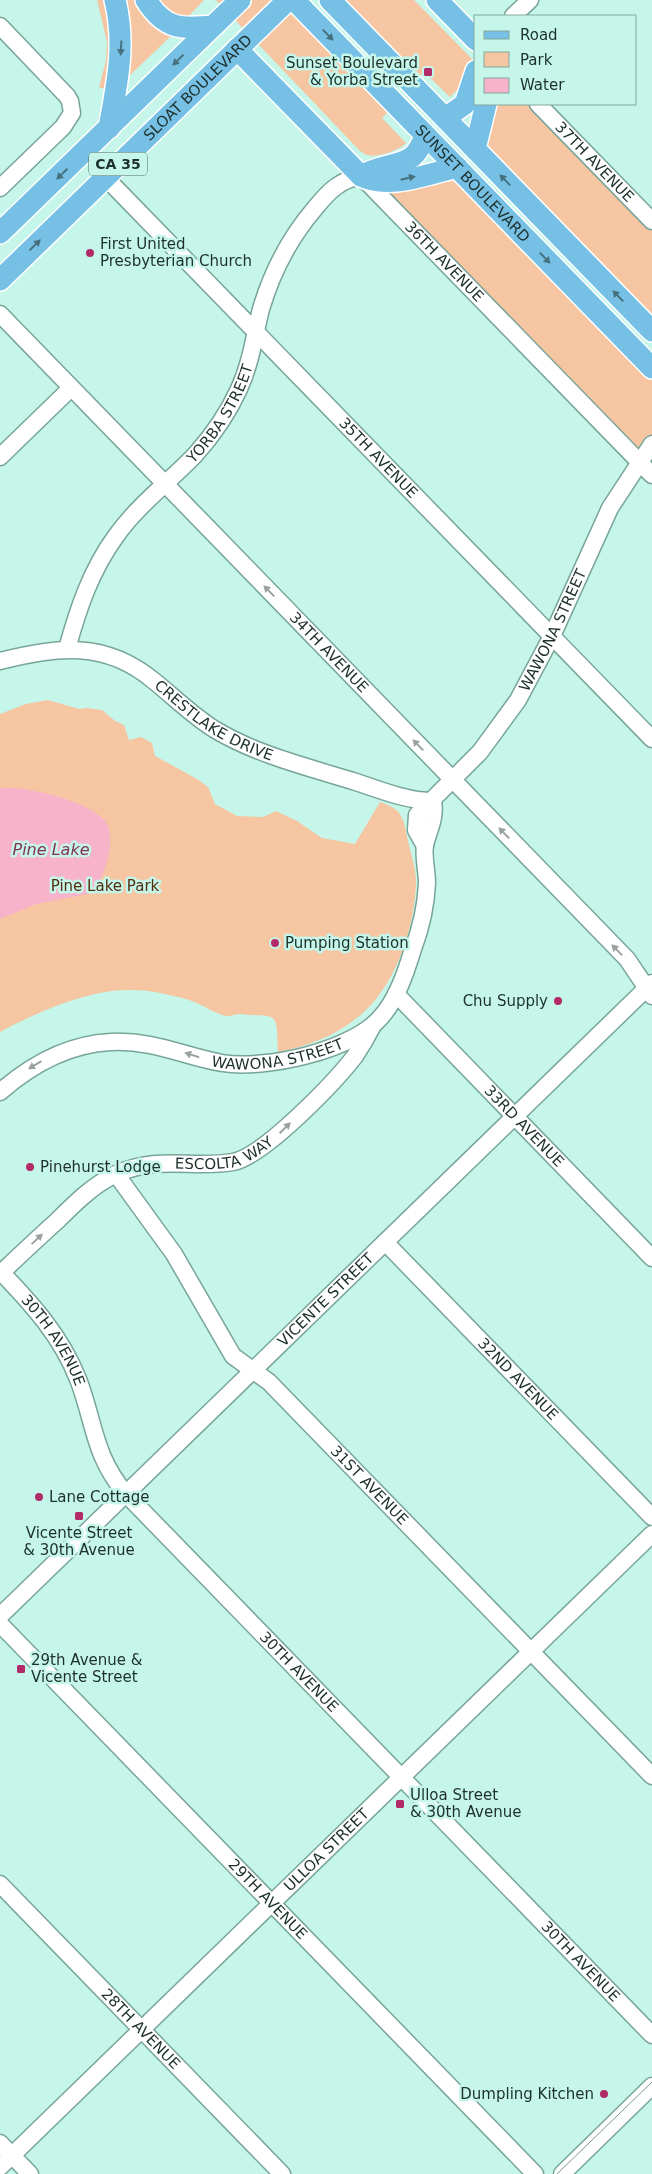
<svg xmlns="http://www.w3.org/2000/svg" width="652" height="2174" font-family="'DejaVu Sans',sans-serif">
  <style>
    .green { fill: #f6c5a1 }
    .water { fill: #f7b3c9 }
    .lines { fill: none; stroke-linecap: round; stroke-linejoin: round }
    .minor-casing { stroke: #78a59a; stroke-width: 19 }
    .major-casing { stroke: #fff; stroke-width: 24 }
    .minor { stroke: #fff; stroke-width: 16 }
    .major { stroke: #77c0e5; stroke-width: 21 }
    .tram { stroke: #789b92; stroke-width: 1 }
    .oneway { fill: #46717f }
    .oneway2 { fill: #99a2a0 }
    .poi-dot { fill: #b32a69; stroke: #c6f6e9; stroke-width: 2 }
    .labels { text-anchor: middle; stroke-width: 5; stroke-linejoin: round; paint-order: stroke }
    .shield { fill: #c6f6e9; stroke: #506b65; stroke-width: 1 }
    .shield-label { font-size: 14px; font-weight: bold; fill: #1d302c }
    .poi-label { font-size: 15px; fill: #1d302c; stroke: #c6f6e9; text-anchor: start }
    .street-label { font-size: 15px; fill: #1d302c; stroke: #c6f6e9 }
    .park-label { font-size: 15px; fill: #522e0f; stroke: #c6f6e9 }
    .water-label { font-size: 16px; font-style: italic; fill: #813252; stroke: #c6f6e9 }
  </style>
  <rect width="100%" height="100%" fill="#c6f6e9"/>
  <path class="green" d="M97,0h9l5,22 -4,68 -8,-3 7,-26 1,-19z
    M122,0h14c10,14 19,30 36,35l-49,47z
    M156,0h48l-18,19 -16,-5z
    M216,0h64l109,111 -7,7 24,25c-6,7 -29,15 -39,12 -3,-1 -5,-3 -8,-5z
    M345,0h69l60,61 -9,21 -15,15 -26,-25 -5,5z
    M486,104h52l114,117v110l-177,-182z
    M457,167l195,201v108l-271,-279 7,-8z
    M48,700l31,9 7,-1 16,2 13,11 9,4 5,15 12,-3 11,6 3,13 42,23 11,8 7,17 22,12 26,1 13,-6 21,10 25,17 33,6 25,-42c24,8 23,16 28,39 3,14 8,27 8,41 -1,39 -15,86 -40,117 -24,30 -61,46 -98,53 -2,-43 1,-34 -38,-38 -5,0 -10,3 -15,2 -13,-4 -25,-13 -39,-17 -15,-4 -36,-9 -52,-9 -43,-2 -97,22 -134,42v-318l26,-10z"/>
  <path class="water" d="M0,788c24,-3 90,13 105,33 13,16 -1,59 -13,72l-56,11 -36,15z"/>
  <g class="lines">
    <g class="minor-casing">
      <g id="minor">
        <path d="M513,16l17,-16"/>
        <path d="M0,26l67,70 3,5 2,12 -9,14 -63,61"/>
        <path id="s1" d="M538,104l114,117"/>
        <path id="s2" d="M105,177l547,562"/>
        <path id="s3" d="M0,314l627,645 25,37"/>
        <path d="M0,457l71,-69"/>
        <path id="s4" d="M67,649c11,-40 24,-79 49,-113 22,-31 53,-54 79,-81 18,-20 33,-42 44,-66 12,-26 15,-52 22,-80 11,-37 29,-72 55,-102 13,-16 24,-27 45,-31l291,299"/>
        <path id="s5" d="M0,661c58,-14 105,-21 154,20 20,16 38,34 60,48 43,26 94,38 142,53 24,8 51,19 77,19"/>
        <path id="s6" d="M425,846l-9,-16 1,-15 63,-63 38,-52 34,-64 58,-128 42,-64"/>
        <path id="s7" d="M396,994l256,264"/>
        <path id="s8" d="M0,1092c32,-28 68,-48 111,-50 43,-2 72,14 111,21 43,7 130,-12 159,-46 16,-18 25,-45 32,-68 8,-21 13,-44 14,-66 0,-12 -4,-27 -2,-38 4,-16 11,-27 8,-44"/>
        <path id="s9" d="M116,1174l58,80 59,102 36,26 383,394"/>
        <path id="s10" d="M385,1242l267,275"/>
        <path id="s11" d="M0,1271c32,33 61,65 78,108 17,44 15,76 48,115l526,541"/>
        <path id="s12" d="M1,1273c19,-18 37,-35 56,-52 18,-18 36,-36 59,-47 43,-19 76,-5 117,-12 31,-6 101,-79 122,-106 6,-9 12,-19 17,-29"/>
        <path id="s13" d="M0,1616l652,-633"/>
        <path id="s14" d="M0,1624l535,550"/>
        <path id="s15" d="M0,1884l282,290"/>
        <path d="M0,2143l30,31"/>
        <path id="s16" d="M0,2167l652,-633"/>
        <path d="M562,2174l90,-88"/>
      </g>
    </g>
    <g class="major-casing">
      <g id="major">
        <path d="M146,0c19,30 35,29 67,26"/>
        <path id="s17" d="M294,0l358,368"/>
        <path d="M330,0l322,331"/>
        <path d="M437,0l39,40"/>
        <path d="M237,49l124,127c27,14 67,-2 96,-9"/>
        <path d="M445,118l20,-14 11,-33"/>
        <path d="M109,128c8,-44 17,-84 6,-128"/>
        <path d="M475,149l11,-45"/>
        <path d="M361,176c15,-10 41,-10 52,-20 6,-5 9,-14 13,-20"/>
        <path d="M0,233l240,-233"/>
        <path id="s18" d="M0,280l288,-280"/>
      </g>
    </g>
    <use href="#minor" class="minor"/>
    <use href="#major" class="major"/>
    <path class="tram" d="M557,2174l95,-92"/>
  </g>
  <defs><path id="oneway-solid" d="M-6-.8H1V-3.2L6.5 0L1 3.2V.8H-6Z" transform="scale(1.25)"/></defs>
  <g class="oneway">
    <use href="#oneway-solid" transform="translate(328 35) rotate(46)"/>
    <use href="#oneway-solid" transform="translate(121 48) rotate(93)"/>
    <use href="#oneway-solid" transform="translate(178 60) rotate(136)"/>
    <use href="#oneway-solid" transform="translate(62 174) rotate(136)"/>
    <use href="#oneway-solid" transform="translate(408 178) rotate(-13)"/>
    <use href="#oneway-solid" transform="translate(505 180) rotate(-134)"/>
    <use href="#oneway-solid" transform="translate(35 245) rotate(-44)"/>
    <use href="#oneway-solid" transform="translate(545 258) rotate(46)"/>
    <use href="#oneway-solid" transform="translate(618 296) rotate(-134)"/>
  </g>
  <g class="oneway2">
    <use href="#oneway-solid" transform="translate(269 591) rotate(-134)"/>
    <use href="#oneway-solid" transform="translate(418 745) rotate(-134)"/>
    <use href="#oneway-solid" transform="translate(504 833) rotate(-134)"/>
    <use href="#oneway-solid" transform="translate(617 950) rotate(-134)"/>
    <use href="#oneway-solid" transform="translate(192 1055) rotate(-163)"/>
    <use href="#oneway-solid" transform="translate(35 1065) rotate(149)"/>
    <use href="#oneway-solid" transform="translate(285 1128) rotate(-44)"/>
    <use href="#oneway-solid" transform="translate(37 1239) rotate(-43)"/>
  </g>
  <g class="poi-dot">
    <rect x="423" y="67" width="10" height="10" rx="2.5"/>
    <circle cx="90" cy="253" r="5"/>
    <circle cx="275" cy="943" r="5"/>
    <circle cx="558" cy="1001" r="5"/>
    <circle cx="30" cy="1167" r="5"/>
    <circle cx="39" cy="1497" r="5"/>
    <rect x="74" y="1511" width="10" height="10" rx="2.5"/>
    <rect x="16" y="1664" width="10" height="10" rx="2.5"/>
    <rect x="395" y="1799" width="10" height="10" rx="2.5"/>
    <circle cx="604" cy="2094" r="5"/>
  </g>
  <g class="labels">
    <rect class="shield" x="89" y="152.5" width="58" height="23" rx="4"/>
    <g class="shield-label">
      <text x="118" y="169">CA 35</text>
    </g>
    <g class="poi-label">
      <text x="418" y="68" text-anchor="end">Sunset Boulevard<tspan x="418" dy="17">&amp; Yorba Street</tspan></text>
      <text x="100" y="249">First United<tspan x="100" dy="17">Presbyterian Church</tspan></text>
      <text x="285" y="948">Pumping Station</text>
      <text x="548" y="1006" text-anchor="end">Chu Supply</text>
      <text x="40" y="1172">Pinehurst Lodge</text>
      <text x="49" y="1502">Lane Cottage</text>
      <text x="79" y="1538" text-anchor="middle">Vicente Street<tspan x="79" dy="17">&amp; 30th Avenue</tspan></text>
      <text x="31" y="1665">29th Avenue &amp;<tspan x="31" dy="17">Vicente Street</tspan></text>
      <text x="410" y="1800">Ulloa Street<tspan x="410" dy="17">&amp; 30th Avenue</tspan></text>
      <text x="594" y="2099" text-anchor="end">Dumpling Kitchen</text>
    </g>
    <g class="street-label">
      <text dy="5" stroke="none"><textPath href="#s18" startOffset="276">SLOAT BOULEVARD</textPath></text>
      <text dy="5" stroke="none"><textPath href="#s1" startOffset="81">37TH AVENUE</textPath></text>
      <text dy="5" stroke="none"><textPath href="#s17" startOffset="256">SUNSET BOULEVARD</textPath></text>
      <text dy="5" stroke="none"><textPath href="#s4" startOffset="692">36TH AVENUE</textPath></text>
      <text dy="5" stroke="none"><textPath href="#s4" startOffset="286">YORBA STREET</textPath></text>
      <text dy="5" stroke="none"><textPath href="#s2" startOffset="392">35TH AVENUE</textPath></text>
      <text dy="5" stroke="none"><textPath href="#s6" startOffset="265">WAWONA STREET</textPath></text>
      <text dy="5" stroke="none"><textPath href="#s3" startOffset="472">34TH AVENUE</textPath></text>
      <text dy="5" stroke="none"><textPath href="#s5" startOffset="235">CRESTLAKE DRIVE</textPath></text>
      <text dy="5" stroke="none"><textPath href="#s8" startOffset="294">WAWONA STREET</textPath></text>
      <text dy="5" stroke="none"><textPath href="#s7" startOffset="184">33RD AVENUE</textPath></text>
      <text dy="5" stroke="none"><textPath href="#s12" startOffset="264">ESCOLTA WAY</textPath></text>
      <text dy="5" stroke="none"><textPath href="#s13" startOffset="454">VICENTE STREET</textPath></text>
      <text dy="5" stroke="none"><textPath href="#s11" startOffset="88">30TH AVENUE</textPath></text>
      <text dy="5" stroke="none"><textPath href="#s10" startOffset="191">32ND AVENUE</textPath></text>
      <text dy="5" stroke="none"><textPath href="#s9" startOffset="405">31ST AVENUE</textPath></text>
      <text dy="5" stroke="none"><textPath href="#s11" startOffset="508">30TH AVENUE</textPath></text>
      <text dy="5" stroke="none"><textPath href="#s16" startOffset="455">ULLOA STREET</textPath></text>
      <text dy="5" stroke="none"><textPath href="#s14" startOffset="384">29TH AVENUE</textPath></text>
      <text dy="5" stroke="none"><textPath href="#s11" startOffset="912">30TH AVENUE</textPath></text>
      <text dy="5" stroke="none"><textPath href="#s15" startOffset="202">28TH AVENUE</textPath></text>
    </g>
    <g class="park-label">
      <text x="105" y="891">Pine Lake Park</text>
    </g>
    <g class="water-label">
      <text x="51" y="855">Pine Lake</text>
    </g>
  </g>
  <rect x="474" y="15" width="162" height="90" fill="#c6f6e9" stroke="#82a79d"/>
  <rect x="484" y="31" width="25" height="8" fill="#77c0e5" stroke="#82a79d"/>
  <text x="520" y="40" font-size="15" fill="#1d302c">Road</text>
  <rect x="484" y="52" width="25" height="15" fill="#f6c5a1" stroke="#82a79d"/>
  <text x="520" y="65" font-size="15" fill="#1d302c">Park</text>
  <rect x="484" y="78" width="25" height="15" fill="#f7b3c9" stroke="#82a79d"/>
  <text x="520" y="90" font-size="15" fill="#1d302c">Water</text>
</svg>
